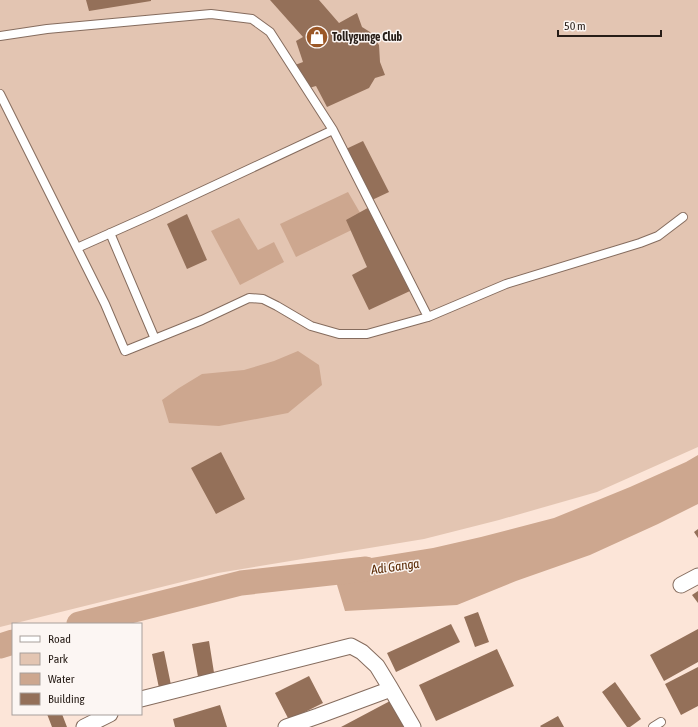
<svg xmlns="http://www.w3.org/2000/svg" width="698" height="727" font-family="'Asap Condensed',sans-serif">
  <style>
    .green { fill: #e3c5b2 }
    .water { fill: #cda78f }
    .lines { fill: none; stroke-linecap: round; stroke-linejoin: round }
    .river { stroke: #cda78f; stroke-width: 25 }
    .building { fill: #947059 }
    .service-casing { stroke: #856c5e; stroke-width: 10 }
    .minor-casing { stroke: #856c5e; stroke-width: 17 }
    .service { stroke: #fff; stroke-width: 8 }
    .minor { stroke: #fff; stroke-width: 15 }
    .labels { text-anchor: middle; stroke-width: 3; stroke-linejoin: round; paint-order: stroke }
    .poi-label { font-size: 12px; font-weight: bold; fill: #271d17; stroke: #fcf6f3; text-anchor: start }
    .water-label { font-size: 13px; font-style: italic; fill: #582700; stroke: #fcf6f3 }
  </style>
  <rect width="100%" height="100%" fill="#fce5d8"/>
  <path class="green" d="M0,0h698v447l-101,45 -98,28 -75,19 -206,34 -218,54z"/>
  <path class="water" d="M348,192l18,31 -70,34 -16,-33z
    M239,218l19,32 16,-8 10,20 -44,23 -29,-54z
    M298,351l21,14 3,20 -34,28 -69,13 -50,-3 -7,-23 17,-12 23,-14 42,-4 30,-9z
    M698,455v49l-40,20 -68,31 -74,26 -59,24 -112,6 -15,-49 41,-4 62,-10 48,-11 73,-19 76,-31 56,-25z"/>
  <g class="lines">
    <path class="river" d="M79,624l162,-41 125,-14
      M0,646l13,-4"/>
  </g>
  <path class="building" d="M86,0h65v1l-62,10z
    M270,0h49l20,23 18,-10 5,14 8,5 9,13 1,17 5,13 -10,3 -6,10 -42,19 -11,-21 -14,4 -7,-25 8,-3 -7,-21 7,-4z
    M363,141l26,51 -17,8 -26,-51z
    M373,205l37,86 -41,19 -17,-35 15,-8 -21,-47z
    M187,214l20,46 -20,9 -20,-45z
    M221,452l24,47 -29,15 -25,-46z
    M698,529v9l-4,-6z
    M698,591v12l-6,-8z
    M478,612l11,30 -14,5 -11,-30z
    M451,624l9,18 -64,30 -9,-19z
    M698,629v33l-34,19 -14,-26z
    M209,641l6,38 -16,3 -7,-38z
    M497,649l17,37 -78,35 -17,-36z
    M164,651l7,34 -12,3 -7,-34z
    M698,667v39l-17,9 -16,-31z
    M309,676l14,27 -34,17 -14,-27z
    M615,682l26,37 -11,8h-3l-25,-35z
    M390,701l14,26h-63z
    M220,705l7,22h-52l-2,-8z
    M47,714h15l5,13h-15z
    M558,716l6,11h-23l-1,-1z"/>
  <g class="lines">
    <g class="service-casing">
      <path id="service" d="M0,36l47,-7 164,-15 41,5 18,13 63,98 95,187
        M0,94l77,154 74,-33 182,-85
        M110,233l45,106
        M77,248l28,56 20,47 77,-31 47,-22 14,1 14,7 34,20 28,8h28l61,-17 78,-33 134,-41 18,-7 25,-19
        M653,727l8,-5"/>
    </g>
    <g class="minor-casing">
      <path id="minor" d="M681,585l17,-9
        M141,699l210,-53 11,6 15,14 14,23
        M84,727l26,-13
        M286,727l32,-11 73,-27 22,38"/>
    </g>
    <use href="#service" class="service"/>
    <use href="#minor" class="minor"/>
  </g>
  <defs>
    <g id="shop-disc" transform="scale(1.15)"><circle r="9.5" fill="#9a5727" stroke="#fcf6f3"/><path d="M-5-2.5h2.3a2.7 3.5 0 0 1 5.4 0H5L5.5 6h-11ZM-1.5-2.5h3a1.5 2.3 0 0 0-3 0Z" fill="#fff"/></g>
  </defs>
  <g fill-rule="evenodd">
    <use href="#shop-disc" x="317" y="37"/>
  </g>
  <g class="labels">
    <g class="poi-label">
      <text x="332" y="41">Tollygunge Club</text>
    </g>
    <g class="water-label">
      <text transform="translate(395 566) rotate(-8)" y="5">Adi Ganga</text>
    </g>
  </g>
  <rect x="12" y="623" width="130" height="92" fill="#fcf6f3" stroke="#a79f9b"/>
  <rect x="20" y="636" width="20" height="6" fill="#ffffff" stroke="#a79f9b"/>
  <text x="48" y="643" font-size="12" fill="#271d17">Road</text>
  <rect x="20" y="653" width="20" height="12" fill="#e3c5b2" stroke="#a79f9b"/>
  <text x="48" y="663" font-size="12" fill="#271d17">Park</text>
  <rect x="20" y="673" width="20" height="12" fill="#cda78f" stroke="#a79f9b"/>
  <text x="48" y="683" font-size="12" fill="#271d17">Water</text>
  <rect x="20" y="693" width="20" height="12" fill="#947059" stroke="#a79f9b"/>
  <text x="48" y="703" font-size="12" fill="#271d17">Building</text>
  <path d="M558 30v6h103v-6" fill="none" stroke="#271d17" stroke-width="2"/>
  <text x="564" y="30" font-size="12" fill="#271d17" stroke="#fcf6f3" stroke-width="3" paint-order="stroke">50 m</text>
</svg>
